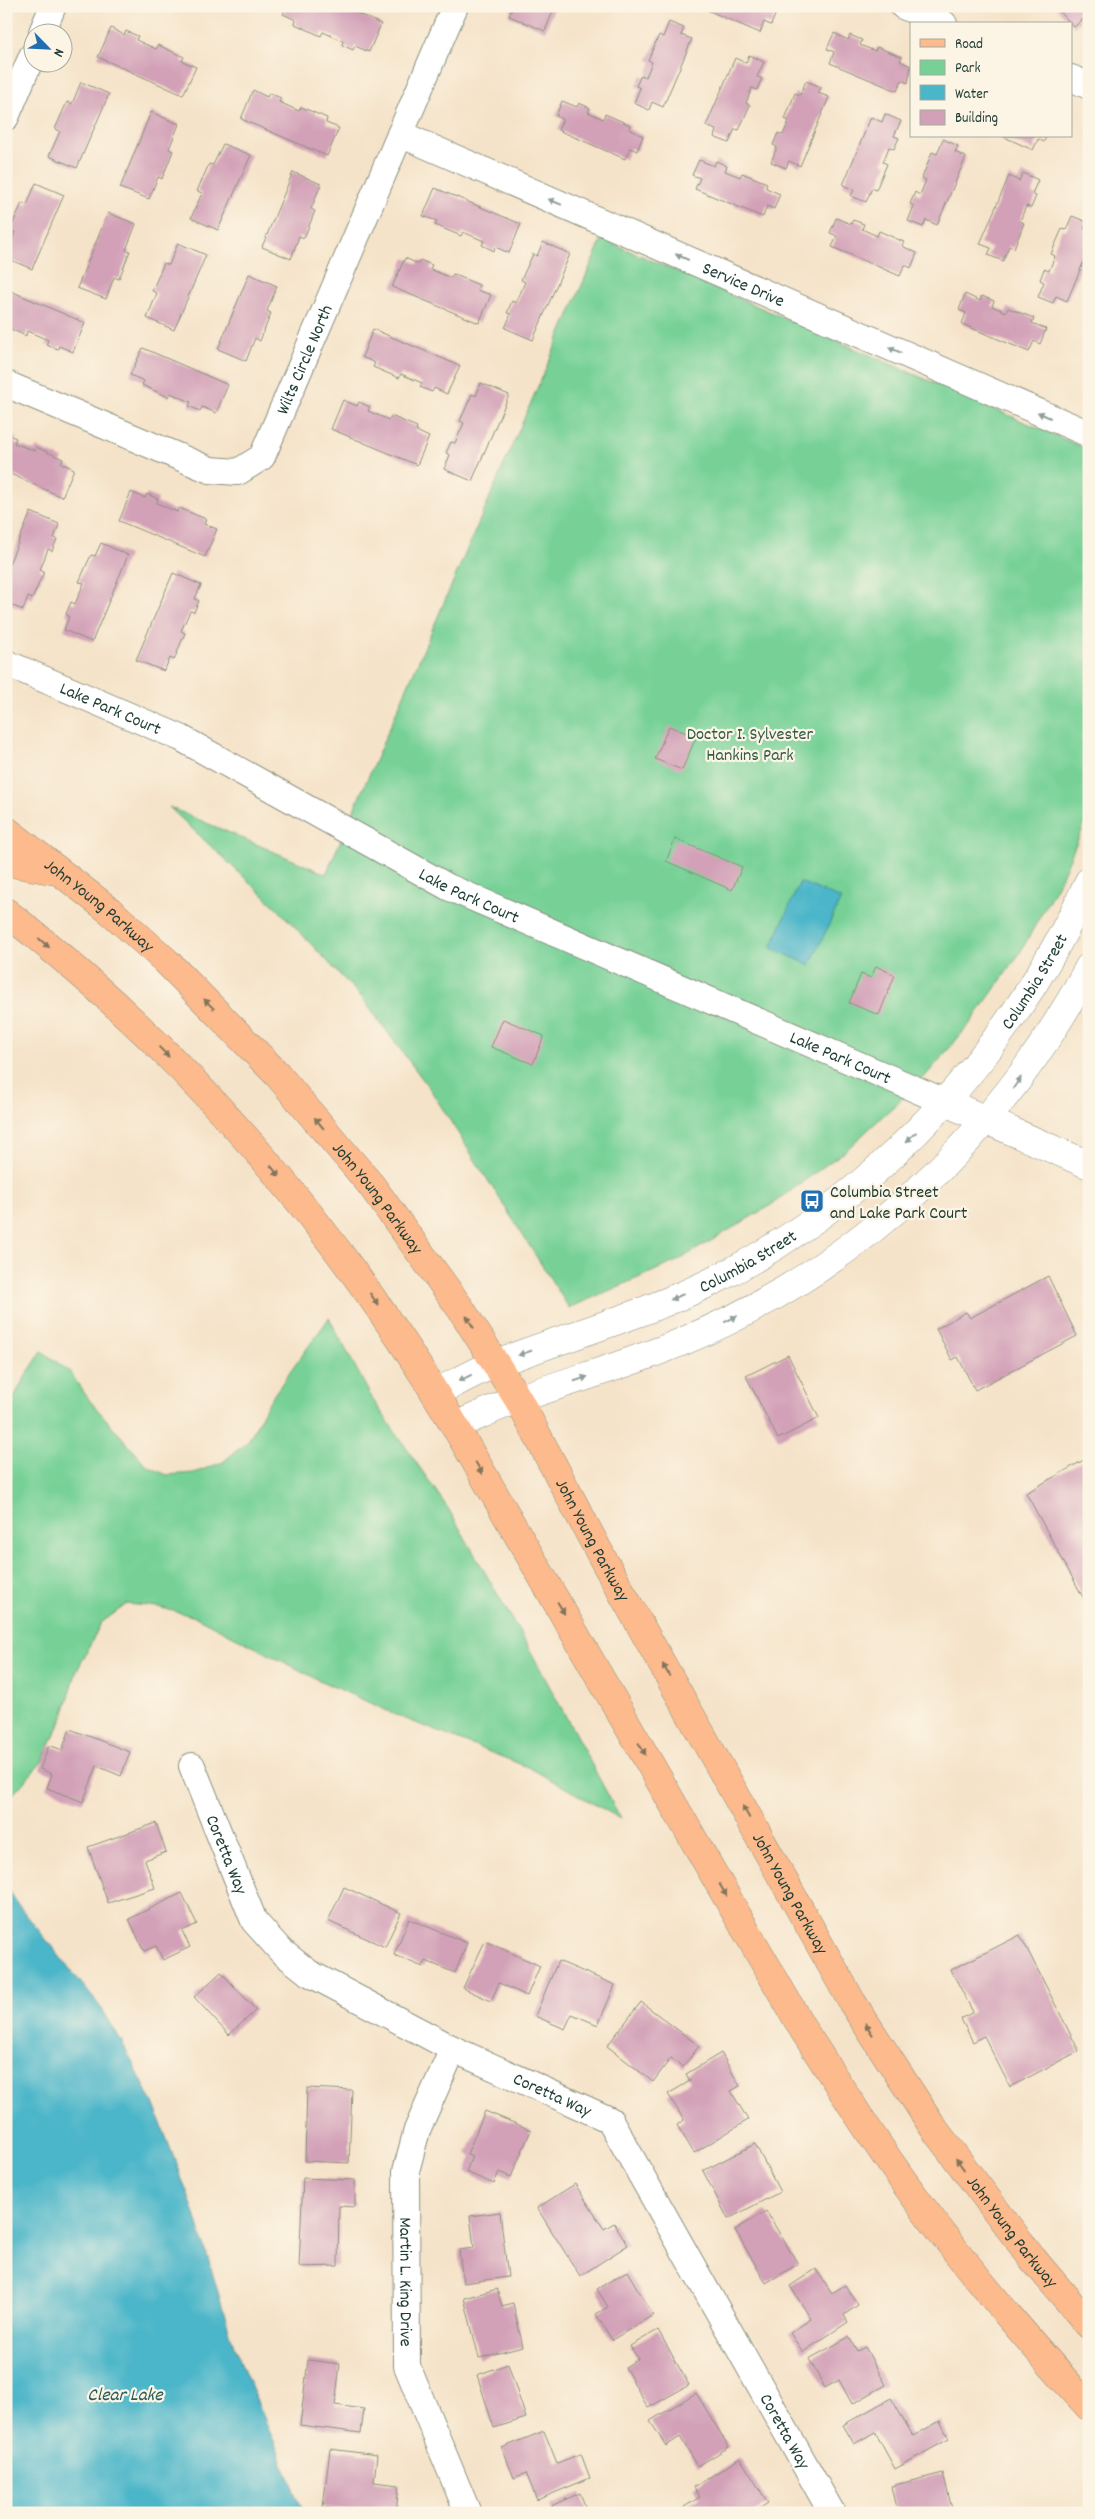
<svg xmlns="http://www.w3.org/2000/svg" width="1095" height="2519" font-family="Dekko,sans-serif">
  <style>
    .green { fill: #77d197; stroke: #4b8766 }
    .water { fill: #4bb6c9; stroke: #357a7e }
    .building { fill: #d2a0b7 }
    .lines { fill: none; stroke-linecap: round; stroke-linejoin: round }
    .minor-casing { stroke: #8a907e; stroke-width: 28 }
    .tertiary-casing { stroke: #8a907e; stroke-width: 29 }
    .primary-casing { stroke: #8a907e; stroke-width: 29 }
    .minor { stroke: #fff; stroke-width: 26 }
    .tertiary { stroke: #fff; stroke-width: 28 }
    .primary { stroke: #fcba8d; stroke-width: 28 }
    .oneway { fill: #8f9e9a }
    .oneway2 { fill: #82755c }
    .labels { text-anchor: middle; stroke-width: 4.5; stroke-linejoin: round; paint-order: stroke }
    .street-label { font-size: 18px; fill: #1f3d34; stroke: #fcf5e5 }
    .park-label { font-size: 18px; fill: #315b48; stroke: #fcf5e5 }
    .poi-label { font-size: 18px; fill: #1f3d34; stroke: #fcf5e5; text-anchor: start }
    .water-label { font-size: 19px; font-style: italic; fill: #2a5b59; stroke: #fcf5e5 }
  </style>
  <rect width="100%" height="100%" fill="#fcf5e5"/>
  <filter id="ink" filterUnits="userSpaceOnUse"><feTurbulence type="fractalNoise" baseFrequency=".02" numOctaves="2"/><feDisplacementMap in="SourceGraphic" scale="10" xChannelSelector="R" yChannelSelector="G"/><feConvolveMatrix kernelMatrix="1 2 1 2 8 2 1 2 1" color-interpolation-filters="sRGB"/></filter>
  <filter id="wash" filterUnits="userSpaceOnUse"><feTurbulence type="fractalNoise" baseFrequency=".0096" numOctaves="4" result="noise"/><feDisplacementMap in="SourceGraphic" scale="20" xChannelSelector="R" yChannelSelector="G"/><feGaussianBlur stdDeviation="1.12" result="paint"/><feColorMatrix in="noise" values="0 0 0 0 0 0 0 0 0 0 0 0 0 0 0 0 0 1.4 0 .05"/><feComposite in="paint" operator="in"/></filter>
  <g filter="url(#wash)">
    <rect width="100%" height="100%" fill="#f5e3c9"/>
    <path class="green" d="M602,239l487,211v364l-27,62 -42,77 -51,72 -47,55 -77,71 -74,54 -94,56 -108,47 -139,-219 -68,-91 -86,-91 -107,-100 157,67z
      M329,1318l44,82 76,110 82,142 90,167 -91,-51 -129,-51 -80,-36 -125,-64 -38,-10 -31,-3 -26,19 -25,50 -14,47 -21,43 -35,39v-389l16,-31 20,-31 28,21 20,29 57,65 20,9 27,-2 29,-11 25,-21 22,-41z"/>
    <path class="water" d="M800,882l41,17 -31,66 -39,-17z
      M6,1886l14,21 82,102 20,33 32,63 40,106 40,135 70,167h-298z"/>
    <g id="blocks">
      <path class="building" d="M287,6h54l40,18 -12,28 -14,-6 -2,4 -11,-5 1,-4 -20,-9 -2,4 -26,-12 1,-4 -13,-6z
        M513,6h42l-10,25 -36,-15z
        M698,6h71l8,4 -6,15 -7,-3 -4,11z
        M1055,6h34v8l-15,13z
        M669,22l15,6 -3,7 11,4 -29,68 -11,-5 -3,8 -15,-7 6,-15 -4,-2 5,-11 5,2 6,-15 -4,-2 11,-25 4,2z
        M111,28l13,7 2,-4 12,5 -2,4 20,9 2,-4 26,12 -2,4 14,6 -13,28 -85,-38z
        M834,33l14,7 2,-5 12,5 -2,5 15,6 2,-4 25,10 -2,4 11,5 -3,17 -6,-3 -5,11 -67,-28 4,-11 -7,-3z
        M749,55l15,7 -7,15 5,1 -5,12 -5,-2 -6,15 4,2 -11,25 -4,-1 -6,14 -15,-6 2,-7 -10,-4 29,-68 11,5z
        M806,81l15,6 -3,6 11,4 -29,69 -11,-5 -3,7 -15,-6 6,-15 -4,-2 5,-12 5,2 6,-14 -4,-2 10,-26 5,2z
        M81,82l28,12 -32,74 -28,-12 11,-25 -5,-2 12,-27 5,2z
        M253,90l14,7 2,-4 12,5 -2,4 20,9 2,-4 26,11 -1,5 13,5 -12,28 -86,-37z
        M562,101l15,6 2,-4 11,5 -2,4 15,7 2,-5 25,11 -1,4 14,7 -6,15 -7,-3 -5,11 -67,-29 5,-11 -7,-3z
        M151,112l28,12 -10,25 4,2 -11,28 -4,-2 -9,22 -29,-11z
        M885,114l16,7 -7,15 5,2 -5,11 -5,-2 -6,15 4,2 -11,26 -4,-2 -6,14 -15,-6 3,-6 -11,-5 28,-68 11,5z
        M1002,136h44l-2,6 -6,-3 -5,11z
        M943,139l15,7 -3,6 11,5 -29,68 -11,-5 -3,7 -15,-6 6,-15 -4,-2 5,-12 5,3 6,-15 -4,-2 10,-26 5,2z
        M223,144l28,11 -33,75 -27,-12 11,-25 -5,-2 12,-27 4,1z
        M699,160l15,6 2,-5 11,5 -2,5 15,6 2,-4 25,10 -1,5 14,6 -6,15 -7,-3 -4,11 -68,-28 5,-11 -8,-3z
        M293,172l28,12 -10,25 4,2 -11,27 -5,-2 -8,23 -29,-12z
        M1023,173l15,7 -6,14 4,2 -5,12 -5,-2 -6,15 4,2 -10,25 -5,-2 -6,15 -15,-6 3,-7 -11,-4 29,-68 10,5z
        M36,183l28,12 -32,74 -26,-11v-5l9,-21 -5,-2 12,-27 5,2z
        M435,188l86,36 -12,29 -14,-6 -1,4 -12,-6 2,-4 -21,-9 -2,4 -26,-11 2,-4 -14,-5z
        M108,213l28,11 -10,26 4,1 -11,28 -5,-2 -8,22 -29,-11z
        M1072,216l15,6 -3,7 5,1v19l-22,52 -11,-5 -3,7 -15,-6 6,-15 -4,-2 4,-11 5,2 6,-15 -4,-2 11,-25 4,1z
        M836,218l15,6 2,-4 11,4 -2,5 15,7 2,-5 25,11 -2,4 15,7 -6,15 -6,-3 -5,11 -68,-29 5,-11 -7,-3z
        M543,242l27,12 -37,86 -28,-12 6,-14 -4,-1 5,-12 4,2 9,-21 -4,-2 12,-26 4,2z
        M178,243l28,12 -32,75 -27,-12 10,-25 -5,-2 12,-28 5,2z
        M405,258l13,6 2,-4 12,5 -2,4 21,9 2,-4 26,11 -2,5 14,5 -12,28 -87,-36z
        M249,274l28,12 -10,25 4,2 -11,28 -5,-3 -9,23 -28,-12z
        M6,289l79,34 -12,29 -14,-6 -1,3 -12,-4 2,-5 -21,-9 -1,5 -20,-9z
        M965,294l15,7 2,-5 12,5 -2,5 14,6 2,-4 26,10 -2,5 14,6 -6,15 -6,-3 -5,11 -67,-28 4,-11 -7,-3z
        M373,329l87,37 -13,28 -13,-6 -2,4 -12,-5 2,-4 -21,-9 -2,4 -26,-11 2,-4 -13,-6z
        M143,348l85,37 -12,28 -14,-6 -2,4 -11,-5 2,-4 -21,-9 -2,4 -26,-12 2,-4 -14,-6z
        M481,383l28,12 -37,86 -28,-12 6,-14 -4,-2 5,-11 4,1 9,-20 -4,-2 12,-27 4,2z
        M343,400l14,6 2,-4 11,5 -2,4 21,9 2,-4 26,11 -1,4 13,6 -12,28 -86,-36z
        M6,434l10,4 -2,5 21,8 1,-4 27,12 -2,4 13,6 -12,28 -56,-25z
        M131,492l14,6 2,-4 11,5 -1,4 20,9 2,-4 27,11 -2,5 13,5 -12,28 -86,-36z
        M31,512l28,12 -5,14 3,1 -5,12 -4,-2 -8,21 4,2 -12,27 -4,-2 -5,13 -17,-7v-32z
        M101,543l27,12 -36,87 -28,-12 5,-14 -3,-2 5,-12 4,2 9,-21 -5,-1 12,-27 4,1z
        M173,573l28,12 -6,14 4,2 -5,11 -4,-1 -9,20 4,2 -11,27 -4,-2 -6,13 -28,-11z
        M669,726l27,11 -14,33 -27,-11z
        M675,839l67,28 -10,23 -66,-29z
        M876,966l19,9 -16,40 -30,-12 12,-29 10,4z
        M503,1019l41,17 -11,28 -42,-17z
        M1048,1276l29,60 -102,54 -17,-33 -6,3 -16,-31 30,-17 4,6z
        M788,1355l31,63 -41,21 -32,-63z
        M1089,1457v151l-63,-115z
        M70,1729l60,23 -9,24 -24,-10 -14,36 -36,-14 5,-14 -12,-5 9,-24 13,5z
        M156,1823l10,29 -21,8 10,28 -47,15 -20,-56z
        M344,1887l57,26 -16,34 -57,-26z
        M182,1893l15,31 -15,7 8,16 -27,13 -7,-14 -12,5 -15,-32z
        M409,1919l58,24 -12,30 -29,-12 -3,6 -29,-12z
        M1020,1935l59,116 -69,36 -26,-51 -11,6 -12,-23 12,-7 -22,-42z
        M485,1941l55,25 -13,30 -28,-13 -8,18 -28,-13z
        M558,1961l57,24 -17,40 -26,-11 -7,15 -30,-13z
        M221,1972l35,38 -27,25 -35,-38z
        M641,2002l58,44 -16,21 -12,-9 -18,24 -46,-36z
        M721,2053l19,33 -9,5 17,29 -54,33 -17,-28 7,-5 -16,-26 22,-13 -4,-7z
        M307,2088l45,2 -3,73 -44,-2z
        M485,2111l46,19 -20,47 -12,-5 -5,12 -28,-12 6,-16 -5,-2z
        M755,2144l25,48 -52,27 -25,-48z
        M303,2178l52,2v27l-16,-1 -1,60 -39,1z
        M575,2184l29,45 10,-6 14,22 -48,31 -43,-68z
        M766,2211l32,53 -32,19 -31,-53z
        M500,2212l8,65 -45,6 -4,-33 15,-2 -4,-32z
        M816,2269l16,24 13,-8 13,20 -14,10 4,7 -45,30 -13,-19 21,-14 -21,-33z
        M627,2271l26,44 -41,25 -16,-26 12,-7 -11,-18z
        M497,2289l5,17 11,-3 10,44 -44,11 -15,-60z
        M658,2330l31,55 -41,23 -23,-41 13,-8 -8,-13z
        M849,2337l8,14 8,-4 21,38 -34,19 -13,-24 -14,8 -16,-29z
        M308,2360l32,4 -5,41 29,4 -3,24 -61,-8z
        M508,2364l18,54 -32,10 -17,-53z
        M696,2393l33,54 -31,19 -18,-29 -14,9 -16,-25z
        M891,2398l22,38 27,-15 9,18 -54,30 -20,-37 -21,12 -11,-19z
        M544,2431l13,32 24,-9 9,24 -53,22 -11,-27 -12,5 -12,-30z
        M330,2449l47,6 -3,27 25,3 -3,28h-24l-49,-6z
        M740,2458l28,45 -16,10h-64l-4,-6 16,-10 -6,-10z
        M943,2473l10,40h-56l-6,-27z
        M580,2493l8,20h-34l-3,-7z"/>
    </g>
  </g>
  <g filter="url(#ink)">
    <use href="#blocks" fill-opacity="0" stroke="#8a907e" stroke-width="1"/>
    <g class="lines">
      <g class="minor-casing">
        <g id="minor">
          <path d="M903,6l41,18"/>
          <path d="M42,32l11,-26"/>
          <path d="M1071,78l18,8"/>
          <path d="M6,117l26,-61"/>
          <path id="s1" d="M400,134l689,300"/>
          <path id="s2" d="M6,384l204,86 28,2 24,-15 193,-451"/>
          <path id="s3" d="M6,663l175,75 267,149 497,215"/>
          <path id="s4" d="M192,1766l62,155 27,30 28,22 144,76 157,71 222,393"/>
          <path id="s5" d="M453,2049l-36,81 -11,41 1,195 61,147"/>
        </g>
      </g>
      <g class="tertiary-casing">
        <g id="tertiary">
          <path d="M945,1102l144,63"/>
          <path id="s6" d="M435,1393c21,-10 41,-22 62,-30 73,-28 148,-48 218,-83 165,-83 298,-232 374,-399"/>
          <path d="M455,1426c21,-9 42,-19 63,-27 56,-20 113,-35 168,-59 173,-73 316,-207 403,-373"/>
        </g>
      </g>
      <g class="primary-casing">
        <g id="primary">
          <path id="s7" d="M6,830l103,80 57,51 111,113 94,111 90,124 57,90 85,160 249,443 83,128 97,128 57,67"/>
          <path d="M6,862l50,9"/>
          <path d="M6,912c181,141 332,317 449,514l349,605c41,64 82,129 128,189 49,65 102,127 157,187"/>
        </g>
      </g>
      <use href="#minor" class="minor"/>
      <use href="#tertiary" class="tertiary"/>
      <use href="#primary" class="primary"/>
    </g>
    <defs><path id="oneway-solid" d="M-6-.8H1V-3.2L6.5 0L1 3.2V.8H-6Z" transform="scale(1.25)"/></defs>
    <g class="oneway">
      <use href="#oneway-solid" transform="translate(555 202) rotate(-157)"/>
      <use href="#oneway-solid" transform="translate(682 257) rotate(-156)"/>
      <use href="#oneway-solid" transform="translate(895 350) rotate(-156)"/>
      <use href="#oneway-solid" transform="translate(1044 415) rotate(-156)"/>
      <use href="#oneway-solid" transform="translate(1017 1083) rotate(-55)"/>
      <use href="#oneway-solid" transform="translate(911 1137) rotate(137)"/>
      <use href="#oneway-solid" transform="translate(677 1297) rotate(156)"/>
      <use href="#oneway-solid" transform="translate(731 1319) rotate(-26)"/>
      <use href="#oneway-solid" transform="translate(525 1353) rotate(161)"/>
      <use href="#oneway-solid" transform="translate(465 1378) rotate(154)"/>
      <use href="#oneway-solid" transform="translate(581 1379) rotate(-19)"/>
    </g>
    <g class="oneway2">
      <use href="#oneway-solid" transform="translate(44 943) rotate(41)"/>
      <use href="#oneway-solid" transform="translate(209 1004) rotate(-135)"/>
      <use href="#oneway-solid" transform="translate(164 1052) rotate(44)"/>
      <use href="#oneway-solid" transform="translate(319 1123) rotate(-130)"/>
      <use href="#oneway-solid" transform="translate(275 1171) rotate(50)"/>
      <use href="#oneway-solid" transform="translate(374 1299) rotate(55)"/>
      <use href="#oneway-solid" transform="translate(470 1322) rotate(-122)"/>
      <use href="#oneway-solid" transform="translate(479 1468) rotate(60)"/>
      <use href="#oneway-solid" transform="translate(561 1608) rotate(60)"/>
      <use href="#oneway-solid" transform="translate(666 1670) rotate(-119)"/>
      <use href="#oneway-solid" transform="translate(642 1749) rotate(60)"/>
      <use href="#oneway-solid" transform="translate(746 1812) rotate(-119)"/>
      <use href="#oneway-solid" transform="translate(723 1890) rotate(60)"/>
      <use href="#oneway-solid" transform="translate(869 2029) rotate(-122)"/>
      <use href="#oneway-solid" transform="translate(960 2164) rotate(-126)"/>
    </g>
  </g>
  <defs>
    <g id="bus-square" transform="scale(1.25)"><rect x="-9" y="-9" width="18" height="18" rx="4" fill="#1f6fb2" stroke="#fcf5e5"/><path d="M-5-6H5V4H4V6H2V4H-2V6H-4V4H-5ZM-3.5-4V0h7V-4ZM-3.5 1.2v1.5H-2V1.2ZM2 1.2v1.5H3.5V1.2Z" fill="#fff"/></g>
  </defs>
  <g fill-rule="evenodd">
    <use href="#bus-square" x="812" y="1201"/>
  </g>
  <g class="labels">
    <g class="street-label">
      <text dy="6" stroke="none"><textPath href="#s1" startOffset="375">Service Drive</textPath></text>
      <text dy="6" stroke="none"><textPath href="#s2" startOffset="384">Wilts Circle North</textPath></text>
      <text dy="6" stroke="none"><textPath href="#s3" startOffset="114">Lake Park Court</textPath></text>
      <text dy="6" stroke="none"><textPath href="#s3" startOffset="519">Lake Park Court</textPath></text>
      <text dy="6" stroke="none"><textPath href="#s7" startOffset="120">John Young Parkway</textPath></text>
      <text dy="6" stroke="none"><textPath href="#s6" startOffset="745">Columbia Street</textPath></text>
      <text dy="6" stroke="none"><textPath href="#s3" startOffset="924">Lake Park Court</textPath></text>
      <text dy="6" stroke="none"><textPath href="#s7" startOffset="525">John Young Parkway</textPath></text>
      <text dy="6" stroke="none"><textPath href="#s6" startOffset="340">Columbia Street</textPath></text>
      <text dy="6" stroke="none"><textPath href="#s7" startOffset="930">John Young Parkway</textPath></text>
      <text dy="6" stroke="none"><textPath href="#s4" startOffset="95">Coretta Way</textPath></text>
      <text dy="6" stroke="none"><textPath href="#s7" startOffset="1335">John Young Parkway</textPath></text>
      <text dy="6" stroke="none"><textPath href="#s4" startOffset="515">Coretta Way</textPath></text>
      <text dy="6" stroke="none"><textPath href="#s7" startOffset="1740">John Young Parkway</textPath></text>
      <text dy="6" stroke="none"><textPath href="#s5" startOffset="242">Martin L. King Drive</textPath></text>
      <text dy="6" stroke="none"><textPath href="#s4" startOffset="935">Coretta Way</textPath></text>
    </g>
    <g class="park-label">
      <text x="750" y="739">Doctor I. Sylvester<tspan x="750" dy="21">Hankins Park</tspan></text>
    </g>
    <g class="poi-label">
      <text x="830" y="1197">Columbia Street<tspan x="830" dy="21">and Lake Park Court</tspan></text>
    </g>
    <g class="water-label">
      <text x="125" y="2400">Clear Lake</text>
    </g>
  </g>
  <rect width="1095" height="2519" fill="none" stroke="#fcf5e5" stroke-width="25"/>
  <rect x="910" y="22" width="162" height="115" fill="#fcf5e5" stroke="#a4ab9e"/>
  <rect x="920" y="39" width="25" height="8" fill="#fcba8d" stroke="#a4ab9e"/>
  <text x="955" y="48" font-size="15" fill="#1f3d34">Road</text>
  <rect x="920" y="60" width="25" height="15" fill="#77d197" stroke="#a4ab9e"/>
  <text x="955" y="72" font-size="15" fill="#1f3d34">Park</text>
  <rect x="920" y="85" width="25" height="15" fill="#4bb6c9" stroke="#a4ab9e"/>
  <text x="955" y="98" font-size="15" fill="#1f3d34">Water</text>
  <rect x="920" y="110" width="25" height="15" fill="#d2a0b7" stroke="#a4ab9e"/>
  <text x="955" y="122" font-size="15" fill="#1f3d34">Building</text>
  <g transform="translate(48 48) rotate(114)"><circle r="24" fill="#fcf5e5" stroke="#a4ab9e"/>
  <path d="M0-4L9 19L0 12L-9 19Z" fill="#1f6fb2"/>
  <text y="-8" font-size="14" font-weight="bold" text-anchor="middle" fill="#1f3d34">N</text>
  </g>
</svg>
